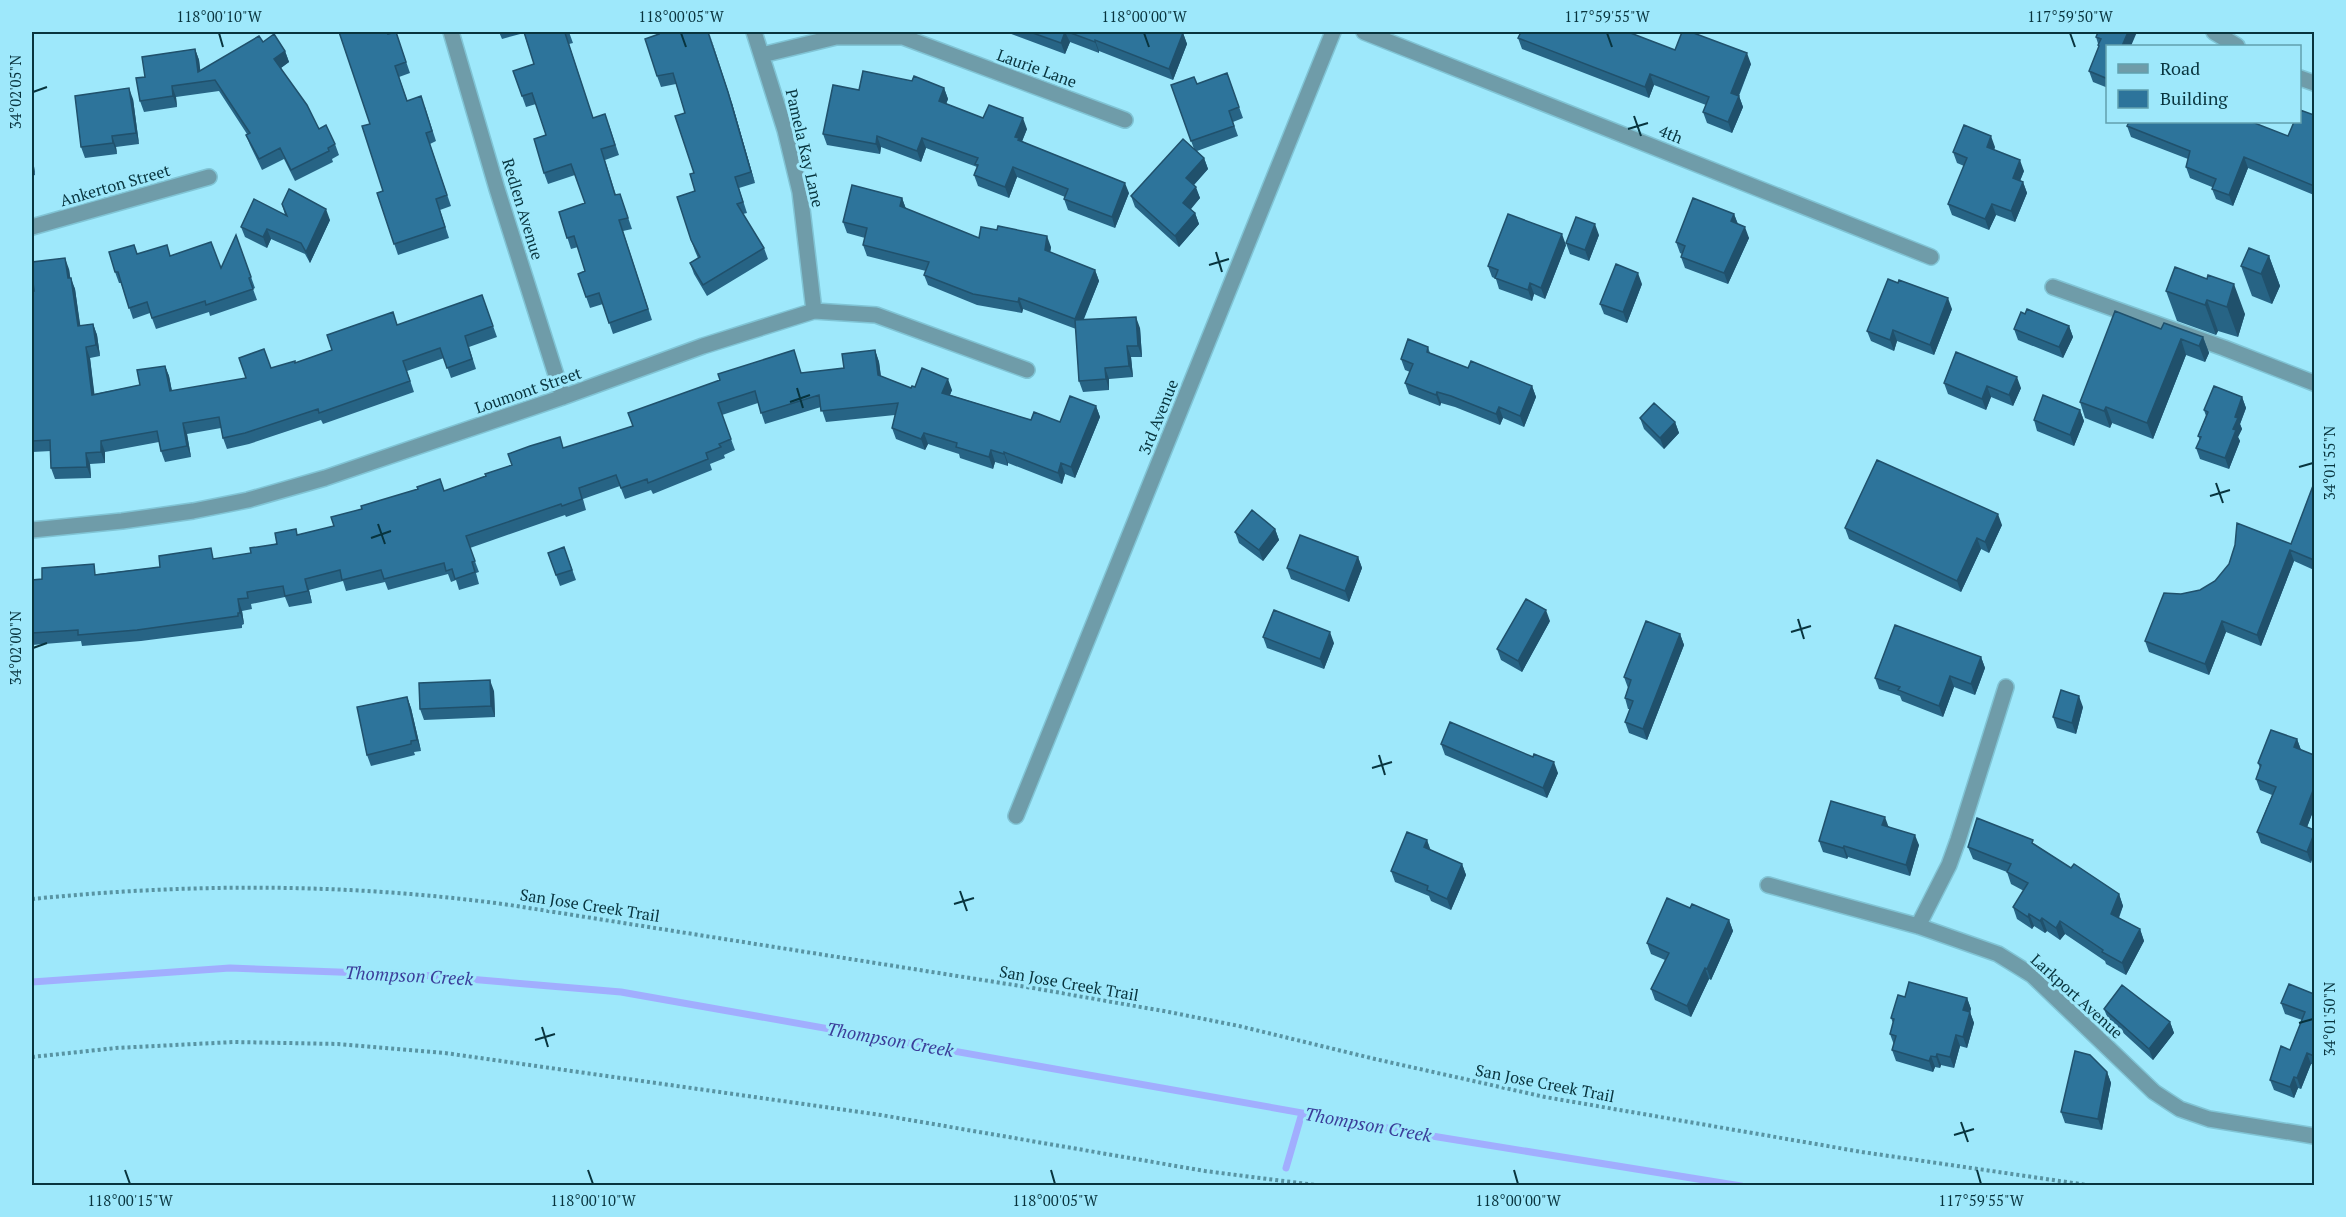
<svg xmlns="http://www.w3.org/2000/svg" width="2346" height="1217" font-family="'PT Serif',serif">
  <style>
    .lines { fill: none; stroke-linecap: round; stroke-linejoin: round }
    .stream { stroke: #a1aefe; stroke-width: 7 }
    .minor-casing { stroke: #80c4d5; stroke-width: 18 }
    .path { stroke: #5894a3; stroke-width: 4; stroke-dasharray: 3 3; stroke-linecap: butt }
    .minor { stroke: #6f9ca9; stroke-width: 15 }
    .wall { fill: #276485 }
    .shaded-wall { fill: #20516c }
    .building { fill: #2d749b; stroke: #20516c; stroke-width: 1.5 }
    .ticks { fill: none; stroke: #08343e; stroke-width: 2 }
    .labels { text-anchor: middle; stroke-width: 6; stroke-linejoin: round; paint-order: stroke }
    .street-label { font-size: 16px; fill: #08343e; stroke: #9ee8fb }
    .water-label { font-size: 18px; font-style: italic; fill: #3b3e9a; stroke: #9ee8fb }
    .neatline { fill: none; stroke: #08343e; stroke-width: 2 }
    .ticks-label { font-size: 15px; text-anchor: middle; fill: #08343e }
  </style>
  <rect width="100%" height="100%" fill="#9ee8fb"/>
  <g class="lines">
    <path class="stream" d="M32,982l198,-14 191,7 200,17 817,145 303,49
      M1286,1168l16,-55"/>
    <g class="minor-casing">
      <path id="minor" d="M451,32l46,157 66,208
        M754,32l31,98 15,62 14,119
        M1364,32l567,225
        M2214,32l23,14
        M762,55l74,-18h67l222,83
        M2300,78l14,5
        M32,227l177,-50
        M2053,287l171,61 90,35
        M32,530l90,-9 71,-10 55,-11 77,-22 238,-81 140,-51 111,-35 62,4 151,55
        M1016,816l317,-784
        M1768,885l150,41 80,28 34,21 122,117 26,17 29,10 105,17
        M1918,926l31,-61 9,-25 48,-153"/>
    </g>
    <path class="path" d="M32,899c159,-16 320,-16 478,6l523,83 136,24 70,14 136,33 170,38 317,55 232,34
      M32,1057l84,-9 118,-6 104,2 107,9 436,62 324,56 118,15"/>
    <use href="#minor" class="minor"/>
  </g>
  <path class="wall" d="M396,32l14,41 -11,4 8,23 18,7 11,34 -6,3 21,62 -11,4 9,28 -51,17 -21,-62 6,-2 -13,-67 19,-91z
    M499,32h70l4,11 -4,1 24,74 16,7 10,30 -14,5 11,35 4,-1 12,35 -9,2 29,89 -39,14 -10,-30 -13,4 -12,-34 7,-3 -7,-24 -7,2 -12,-37 26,-9 -10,-28 -27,9 -4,-11 2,-38 -10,-31 -10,3 -13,-36 21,-7 -10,-31 -22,6z
    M1006,32h174l3,1 4,11 -14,36 -74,-29v2l-29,-11 -5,12z
    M2098,32l10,14v42l-15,-6 -4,-11 10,-24 -3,-10z
    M659,34l73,69 23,80 -16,5 8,25 -4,1 21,34 4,11 -61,37 -13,-22 -4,-11 8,-5 -3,-7 -4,-11 4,-49 -1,-18 -9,-60 -9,-29 -15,3 -4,-11z
    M1518,38l157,12 76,14 -12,32 4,11 -11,26 -25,-10 -4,-11 3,-7 -52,-20 -5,13 -127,-49z
    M263,42l22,9 4,11 -8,6 38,61 16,15 4,11 -7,4 1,3 -38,19 -11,-22 -22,11 -12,-25 -4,-10 1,-1 -28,-43 -43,6 1,10 -33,5 -4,-11 5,-24 50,-28 4,11 1,11z
    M1227,73l16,45 -10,4 5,14 -41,15 7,7 4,11 -14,16 6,13 -10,11 5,4 4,11 -20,23 -44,-40 -4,-11 63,-47 -23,-64 26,-1z
    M944,88l4,11 -2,5 37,14 44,11 -5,12 107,52 -14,35 -47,-18 -4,-11 1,-2 -48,-20 -8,21 -31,-12 -4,-11 3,-8 -51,-19 -5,14 -40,-15 -1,7 -53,-9 -4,-11 36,-44z
    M133,99l6,45 -23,3 1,7 -32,4 -4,-11z
    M2314,115v80l-66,-27 -15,38 -17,-7 -4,-10v-2l-22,-9 -4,-11 2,-8 -57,-22 -4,-11 161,10z
    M1995,147l-1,3 30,21 -4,10 3,1 4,11 -12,29 -19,-7 -7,15 -37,-15 -4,-11 16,-38 -7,-3 -4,-11z
    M32,149l3,26 -3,1z
    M902,198l4,11 73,29 72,9 -1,5 45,18 4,11 -15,38 56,9 2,29h-11l2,20 -24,2v11l-26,2 -4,-11 -3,-52 -53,-20 -1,4 -45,-8 -49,-20 -4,-10 2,-4 -59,-15 -4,-11 2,-7 -18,-5 -4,-11z
    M282,204l48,16 -20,43 -5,-9 -34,-15 -4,9 -22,-11 -4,-10 44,-12z
    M1734,214l4,10 11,14 -21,46 -43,-16 -4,-11 1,-3 -2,-1 -4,-11z
    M236,235l19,53 -2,1 4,11 -47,16 -1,-4 -53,17 -6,-16 -17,6 -12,-36h-2l-4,-11 23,-18 33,2 50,12z
    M1599,235l-10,26 -19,-7 -4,-11z
    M1566,245l-21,54 -11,-5 -2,7 -33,-12 -3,-10 -4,-2 -4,-11z
    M2269,256l11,30 -8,18 -20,-8 -11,-30z
    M2175,267l70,47 -7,23 -20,-6 -2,4 -39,-14 -11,-30z
    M69,269l1,9 5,11 5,37 13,-2 4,11 3,21 -10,2 4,36 46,-9 25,-19 4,10 3,15 74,-13 25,-10 24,-5 37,-13 150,-55 15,42 -28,10 7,22 -25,9 -7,-20 -37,13 7,21 -91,32 -2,-4 -72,24 -22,5 -4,-11 -2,-10 -34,6 4,23 -26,5 -4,-11 -2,-9 -54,10v11l-15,1 1,14 -36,1 -4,-11v-17l-19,1v-161h2z
    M1642,284l-15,39 -23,-9 -4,-10z
    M1952,309l-18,46 -37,-14 -3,10 -23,-10 -4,-10z
    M2025,314l44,12 4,11 -10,21 -45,-18 -4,-11z
    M2161,329l42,8 6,16 -4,9 -19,-7 -33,84 -41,-16 -2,5 -25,-10 -5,-16z
    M1428,347l2,6 38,15 64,18 4,11 -12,30 -21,-9 -3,7 -45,-18 -14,-4 -1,3 -31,-12 -4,-11 5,-11 -5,-2 -4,-11z
    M875,350l4,12 2,14 30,12 4,-1 37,3 -2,5 81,25 29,2 36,-16 4,11 -25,61 -10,-4 -3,10 -54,-21v3l-13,-4 -2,7 -33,-11 -1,-4 -31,-10 -3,6 -29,-11 -4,-11 3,-13 -69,7 -5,-15 -56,17 -7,-21 -36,12 13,35 -11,5 1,3 -15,6 2,6 -59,24 -2,-4 -26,9 -5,-13 -37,13 3,11 -20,7 -1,-2 -95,33 9,24 -3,1 3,11 -20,6 -3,-10 -5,2 -3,-8 -60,16 -3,-8 -39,9 -3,-10 -34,9 3,13 -23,4 -4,-10 -34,7 1,5 -10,2 2,13 -2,1v3l-101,13 -59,5 -1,-5 -49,4v-65l65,-6 63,-7 91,-14 47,-18 36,-9 110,-35 119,-43 239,-75 42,-5z
    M1944,383l77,5 -8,18 -22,-9 -5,13 -38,-16z
    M2242,397l4,11 -6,16 2,5 -4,8 2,4 -11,28 -29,-10 -4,-11 4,-8 -2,-4 8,-20 -2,-6z
    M2080,410l4,11 -10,25 -37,-15 -3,-11z
    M1640,418l35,4 4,11 -15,16 -20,-20z
    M2314,483v87l-20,-9 -33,85 -35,-14 -17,43 -60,-23 -4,-11 36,-47 19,-4 91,-46z
    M2002,525l-13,28 -8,-4 -20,43 -112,-53 -4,-11z
    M1275,529l4,11 -16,21 -24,-18 -4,-11z
    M564,547l12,33 -16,6 -12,-33z
    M1358,557l4,11 -13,34 -58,-23 -4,-11z
    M1550,621l-28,51 -21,-12 -4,-11z
    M1680,634l4,11 -37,95 -18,-7 -4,-11 5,-13h-2l-3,-11 3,-10 -4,-11z
    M1263,637l71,6 -10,26 -57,-21z
    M1981,657l4,11 -10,27 -21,-8 -11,30 -41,-16 -2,-5 -21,-7 -4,-11z
    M494,691l1,26 -71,3 -4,-11z
    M407,697l4,11 10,43 -7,1 1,3 -44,11 -4,-11z
    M2083,707l-7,27 -19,-6 -4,-11z
    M2297,739l4,11 13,5v54l-7,18 4,36 -50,-20 -4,-11 15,-37 -12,-5 -4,-11 4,-11 -2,-5z
    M1441,744l92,13 25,16 -11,25 -102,-43z
    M1888,826l31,19 -9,31 -62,-19 -1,2 -24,-7 -4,-11z
    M1427,840l3,10 32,14 4,11 -15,35 -20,-9 -2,-5 -34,-14 -4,-11z
    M2034,844l37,24 48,26 4,12 -4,12 21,11 4,12 -18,34 -20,-11 -1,-3 -40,-27 -5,6 -13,-9 -2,2 -11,-7 -2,3 -15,-10 -4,-12 11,-16 -13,-7 -4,-12 -34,-13 -5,-12z
    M1690,908l39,12 4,11 -22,49 -2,-1 -18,38 -36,-17 -4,-11 14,-29 -14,-6 -4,-11z
    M2314,994v71l-3,-1 -10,25 -3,-1 -4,10 -20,-8 -4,-10 20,-30 12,-30 -17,-6 -4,-11z
    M1905,997l62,1 4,11 -1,3 4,11 -7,25 -7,-2 -6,22 -13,-3 -1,3 -5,-1 -2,5 -37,-11 -4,-11 2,-5 -4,-11 3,-11 -2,-5z
    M2104,1009l66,13 4,11 -21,27 -45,-41z
    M2107,1072l4,11 -9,47 -37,-7 -4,-11z"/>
  <path class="shaded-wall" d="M709,32l23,71 23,80 -4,-11z
    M1065,32l5,10 -5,12 -4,-11z
    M2128,32h9l-6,14h-9z
    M1183,33l4,11 -14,36 -4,-11z
    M1095,40l4,11v2l-4,-11z
    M195,49l4,11 3,23 -4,-11z
    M285,51l4,11 -11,8 -4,-11z
    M1747,53l4,11 -16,40 -4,-11z
    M1650,74l4,11 -5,13 -4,-11z
    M172,86l4,11 1,10 -4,-11z
    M129,88l4,11 6,45 -3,-11z
    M944,88l4,11 -5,13 -4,-11z
    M1739,96l4,11 -11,26 -4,-11z
    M1023,118l4,11 -6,15 -6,-7z
    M112,136l4,11 1,7 -4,-11z
    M877,136l4,11 -1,7 -4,-10z
    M1991,136l4,11 -4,11 -4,-11z
    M922,138l4,10 -5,14 -4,-11z
    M32,149l3,26 -3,-10z
    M2244,157l4,11 -15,38 -4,-11z
    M1204,158l4,11 -18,20 -4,-11z
    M2020,160l4,11 -7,17 -4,-10z
    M1013,167l4,10 -8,21 -4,-11z
    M2023,182l4,11 -12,29 -4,-11z
    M1125,183l4,10 -14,35 -3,-11z
    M1196,187l4,11 -13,16 -4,-11z
    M902,198l4,11 -6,-3z
    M1992,204l4,11 -7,15 -4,-11z
    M326,209l4,11 -20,43 -4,-11z
    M1195,213l4,11 -20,23 -4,-11z
    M1734,214l4,11 -7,-4z
    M1595,224l4,11 -10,26 -4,-11z
    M1745,227l4,11 -21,46 -4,-11z
    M267,229l4,10 -4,9 -4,-11z
    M1562,234l4,11 -21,54 -4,-11z
    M1047,236l4,11 -2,14 -4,-11z
    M2269,256l11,30 -8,18 -11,-30z
    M65,258l4,11 3,20 -4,-11z
    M1095,270l4,11 -20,49 -4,-11z
    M1638,273l4,11 -15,39 -4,-11z
    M71,278l4,11 7,48 -4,-11z
    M1530,283l4,11 -2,7 -4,-11z
    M2234,284l11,30 -7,23 -11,-30z
    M1019,298l4,11 -1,4 -4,-11z
    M1948,298l4,11 -18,46 -4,-10z
    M2207,300l11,31 -2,4 -11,-30z
    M1136,317l4,11 2,29 -4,-11z
    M93,324l4,11 3,21 -4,-11z
    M2069,326l4,11 -10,21 -4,-11z
    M1893,330l4,11 -3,10 -4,-11z
    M2203,337l6,16 -4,9 -6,-16z
    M2181,339l5,16 -33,84 -6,-16z
    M1127,346l4,11 2,20 -4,-11z
    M86,347l4,11 6,48 -4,-11z
    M875,350l4,12 3,24 -4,-11z
    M165,366l4,10 5,26 -4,-11z
    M1105,368l4,11v11l-3,-11z
    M2017,377l4,11 -8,18 -4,-11z
    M948,379l4,11 -6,14 -4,-11z
    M1532,386l4,11 -12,30 -4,-11z
    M1987,386l4,11 -5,13 -4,-11z
    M1437,392l4,11 -1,3 -4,-11z
    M2242,397l4,11 -6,16 2,5 -4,8 2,4 -11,28 -4,-11 8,-29 2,-12z
    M1096,406l4,11 -25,61 -4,-11z
    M1499,407l4,11 -3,7 -4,-11z
    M2106,407l6,16 -2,5 -6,-17z
    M2080,410l4,11 -10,25 -4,-11z
    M1675,422l4,11 -15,16 -4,-11z
    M183,423l4,11 4,23 -4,-11z
    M924,433l4,11 -3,6 -4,-11z
    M101,441l4,11v11l-4,-11z
    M991,450l4,12 -2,7 -4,-12z
    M1004,452l4,11v3l-4,-12z
    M86,453l4,11 1,14 -4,-11z
    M1061,463l4,11 -3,10 -4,-11z
    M1998,514l4,11 -13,28 -4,-11z
    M1275,529l4,11 -16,21 -4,-11z
    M1977,538l4,11 -20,43 -4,-11z
    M2290,550l4,11 -33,85 -4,-11z
    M1358,557l4,11 -13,34 -4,-11z
    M305,579l4,11 3,13 -4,-12z
    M238,599l4,12 2,13 -4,-11z
    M1546,610l4,11 -28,51 -4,-11z
    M2222,621l4,11 -17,43 -4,-11z
    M1330,632l4,11 -10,26 -4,-10z
    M1680,634l4,11 -37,95 -4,-11z
    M1981,657l4,11 -10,27 -4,-11z
    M1950,676l4,11 -11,30 -4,-11z
    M490,680l4,11 1,26 -4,-11z
    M2079,696l4,11 -7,27 -4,-11z
    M407,697l4,11 10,43 -4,-11z
    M2297,739l4,11 -7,-3z
    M1554,762l4,11 -11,25 -4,-10z
    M2314,788v21l-10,26 -4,-11z
    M1885,817l4,11 -7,-3z
    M2314,834v20l-3,9 -4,-11z
    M1915,835l4,10 -9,31 -4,-11z
    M1427,840l4,11 -7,-4z
    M1844,846l4,11 -1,2 -4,-11z
    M1462,864l4,11 -15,35 -4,-11z
    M2119,894l4,12 -8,20 -4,-12z
    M2029,914l5,12 -2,3 -4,-12z
    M2042,918l5,13 -2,2 -5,-12z
    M1729,920l4,11 -22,49 -4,-11z
    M2060,921l5,13 -5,6 -4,-12z
    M2140,929l4,12 -18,34 -4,-12z
    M1705,968l4,11 -18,38 -4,-11z
    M1967,998l4,11 -4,12 -4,-11z
    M1970,1012l4,11 -7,25 -4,-11z
    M2170,1022l4,11 -21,27 -4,-11z
    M1956,1035l4,11 -6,22 -4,-11z
    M2307,1053l4,11 -10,25 -4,-11z
    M1937,1054l4,11 -1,3 -4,-11z
    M1931,1056l4,11 -2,5 -4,-11z
    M2107,1072l4,11 -9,47 -4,-11z
    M2294,1077l4,11 -4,10 -4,-11z"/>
  <path class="building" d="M339,32h49v2l8,-2 10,30 -11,4 12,35 14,-5 11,35 -6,2 21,62 -11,4 9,28 -51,17 -17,-51 6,-2 -21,-65 8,-2z
    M524,32h44l-3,1 28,85 12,-4 10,31 -14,4 14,46 5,-1 8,24 -9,2 29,89 -39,14 -10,-30 -13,4 -8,-23 7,-3 -11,-35 -7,2 -8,-26 26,-9 -14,-39 -27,9 -10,-34 12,-4 -14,-42 -10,3 -9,-25 21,-7z
    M658,32h50l20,60 23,80 -16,5 8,25 -6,2 27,44 -61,37 -13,-22 10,-6 -9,-17 -14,-43 18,-6 -5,-17 4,-1 -19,-57 10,-3 -12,-40 -16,3 -12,-37 14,-5z
    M1030,32h35l-4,11z
    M1068,32h111l4,1 -14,36 -74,-29v2z
    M1521,32h107l47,18 7,-18h9l56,21 -16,40 8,3 -11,26 -25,-10 6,-15 -59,-23 -5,13 -127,-49z
    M2098,32h30l-6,14h-14v33l-19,-8 10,-25 -1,-1 3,-6 -5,-2z
    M274,34l11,17 -11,8 33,46 12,24 7,-4 9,19 -7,4 1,3 -38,19 -11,-22 -21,11 -13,-24 4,-2 -35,-53 -43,6 1,10 -33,5 -4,-23 9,-1 -3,-20 53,-8 3,23 61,-36 4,6z
    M863,71l49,10 2,-5 30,12 -5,13 44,17 6,-13 34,13 -8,19 4,1 -1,2 107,43 -13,34 -48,-18 4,-10 -55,-22 -8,20 -31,-12 4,-10 -3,-1 3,-6 -56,-20 -5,13 -40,-15 -1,8 -53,-10 10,-49 26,5z
    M1227,73l12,34 -10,4 5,15 -43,15 -20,-56 23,-8 3,7z
    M129,88l7,45 -24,3 1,7 -32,4 -6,-51z
    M2300,110l14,5v71l-70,-29 -15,38 -17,-6 4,-10 -30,-12 4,-16 -63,-25 2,-4h123l36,14 6,-14h6z
    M1964,125l27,11 -4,11 33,13 -7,18 10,4 -12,29 -19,-7 -7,15 -37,-15 19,-46 -14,-6z
    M1183,139l21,19 -18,20 10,9 -13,16 12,10 -20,23 -44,-40z
    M852,185l50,13 -2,8 79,32 2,-11 16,3 1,-4 49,10 -2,14 50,20 -20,49 -56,-21 -1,4 -45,-8 -49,-19 5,-13 -66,-17 4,-17 -24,-6z
    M289,189l37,20 -20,43 -5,-9 -34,-14 -4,8 -22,-10 13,-28 33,17 -5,-12z
    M1693,198l41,16 -3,7 14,6 -21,46 -43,-16 4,-11 -9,-4z
    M1508,214l54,20 -21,54 -11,-5 -2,7 -33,-12 3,-8 -10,-4z
    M1576,217l19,7 -10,26 -19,-7z
    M236,235l15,42 -2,1 4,11 -47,16 -1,-4 -53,17 -5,-16 -18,6 -11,-36h-3l-6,-20 25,-7 3,9 30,-9 3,11 41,-14 10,26z
    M2249,248l20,8 -8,18 -20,-8z
    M65,258l3,20h3l7,48 15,-2 3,21 -10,2 6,48 48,-10 -3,-15 28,-4 5,25 76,-13 -7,-20 25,-9 7,19 24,-7v2l37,-13 -5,-15 66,-23 4,13 85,-30 11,31 -28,10 7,23 -25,9 -7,-20 -37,13 7,20 -91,32 -1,-4 -73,24 -22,5 -4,-21 -36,6 4,23 -26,5 -4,-20 -56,10v11l-15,1 1,14 -36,1 -1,-28 -18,1v-150h2l-2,-17v-12z
    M1616,264l22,9 -15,39 -23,-8z
    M2175,267l32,12 1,-4 26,9 -7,23 -20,-7 -2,5 -39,-14z
    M1888,279l10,4 1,-3 49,18 -18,47 -37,-15 -3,10 -23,-9z
    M2027,309l42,17 -10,21 -45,-18 7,-17 4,2z
    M2115,311l46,18 3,-6 39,14 -4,9 -18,-7 -34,84 -41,-16 -2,4 -24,-9z
    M1136,317l2,29h-11l2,20 -24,2 1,11 -27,2 -4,-61z
    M1408,339l20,8 -1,5 41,16 3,-7 61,25 -12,30 -21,-9 -3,7 -45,-18 -14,-4 -1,3 -31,-12 8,-19 -12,-5z
    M794,350l7,23 43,-5 -2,-14 33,-4 3,25 33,13 1,-2 3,1 7,-19 26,11 -6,14 89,27 3,-8 26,10 10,-26 26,10 -25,61 -10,-4 -3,10 -54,-21v2l-13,-4 -2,7 -33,-10 1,-4 -33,-10 -3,6 -29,-11 6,-25 -77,8 -2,-16 -58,18 -6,-22 -37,12 13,36 -12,5 2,3 -15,6 2,6 -60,24 -1,-4 -26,9 -5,-13 -37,13 3,11 -20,7 -1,-2 -95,32 9,25 -3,1 3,10 -20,7 -3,-10 -6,2 -2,-8 -60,16 -3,-9 -39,10 -2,-10 -35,9 3,12 -23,5 -2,-10 -36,6 1,6 -10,1 2,14h-2v3l-101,14 -59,5v-5l-46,3v-53l10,-1v-11l52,-4 1,11 65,-8 -1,-11 52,-8 2,11 38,-6 -1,-5 27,-4 -2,-11 21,-4 1,6 37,-9 -3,-9 31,-8 -1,-3 57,-17 -1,-2 23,-8 4,12 42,-15 -1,-2 27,-9 -4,-11 22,-8 30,-9 3,11 70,-22 -5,-13 92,-33 -2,-6z
    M1956,352l61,25 -8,18 -22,-9 -5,13 -38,-16z
    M2214,386l28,11 -7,20 3,1 -5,11 3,1 -11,28 -29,-10 5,-11 -3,-1 10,-24 -4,-2z
    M2043,395l37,15 -10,25 -36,-15z
    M1654,403l21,19 -15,16 -20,-20z
    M1877,460l121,54 -13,28 -8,-4 -20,43 -112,-53z
    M2314,483v77l-24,-10 -33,85 -35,-14 -17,43 -60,-23 19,-48 17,1 19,-4 15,-9 14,-17 6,-19 2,-22 54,21z
    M1252,510l23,19 -16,21 -24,-18z
    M1300,535l58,22 -13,34 -58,-23z
    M564,547l8,23 -16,5 -8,-22z
    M1526,599l20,11 -28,51 -21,-12z
    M1274,610l56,22 -10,27 -57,-22z
    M1646,621l34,13 -37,95 -18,-7 8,-21 -8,-3 6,-18 -7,-3z
    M1895,625l86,32 -10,27 -21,-8 -11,30 -41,-16 2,-3 -25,-9z
    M490,680l1,26 -71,3 -1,-26z
    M2061,690l18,6 -7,27 -19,-6z
    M407,697l10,43 -6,1v3l-44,11 -10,-48z
    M1450,722l83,35 1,-3 20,8 -11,26 -102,-44z
    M2271,730l26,9 -3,8 20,8v33l-14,36 14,6v4l-7,18 -50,-20 19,-45 -20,-8 5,-14 -3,-2z
    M1831,801l54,16 -3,8 33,10 -9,30 -62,-19 -1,2 -24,-7z
    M1977,818l56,22 -1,3 39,25 3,-4 45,30 -8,20 29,15 -18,34 -20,-11 1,-2 -43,-29 -4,7 -14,-10 -2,3 -11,-7 -1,3 -15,-10 15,-24 -21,-11 4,-8 -43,-17z
    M1407,832l20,8 -3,7 38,17 -15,35 -20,-9 1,-4 -37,-15z
    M1667,898l23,10 2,-4 37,16 -22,49 -2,-1 -18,38 -36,-17 18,-36 -22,-10z
    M1909,982l58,16 -4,12 7,2 -7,25 -7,-2 -6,22 -13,-3 -1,3 -5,-1 -2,5 -37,-11 4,-14 -6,-2 4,-15 -3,-1 7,-23 7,2z
    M2289,984l25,10v62l-7,-3 -10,25 -3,-1 -4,10 -20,-7 11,-34 9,4 15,-38 -24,-9z
    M2122,985l48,37 -21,27 -45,-40z
    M2075,1051l15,4 17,17 -9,47 -37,-7z"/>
  <path class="ticks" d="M219,33l4,14M681,33l5,14M1144,33l5,14M1607,33l5,14M2070,33l5,14M33,92l14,-5M1634,116l7,20M1628,129l20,-6M1216,252l6,20M1209,265l20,-6M797,388l6,20M790,402l20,-7M2299,467l14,-4M2216,483l7,20M2210,496l20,-6M378,524l7,20M371,538l20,-7M1798,619l6,20M1791,632l20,-6M33,648l14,-5M1379,755l6,20M1372,768l20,-6M960,891l7,20M954,904l20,-6M2299,1023l14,-4M542,1027l6,20M535,1040l20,-6M1961,1122l7,20M1954,1135l20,-6M125,1170l5,14M588,1170l5,14M1051,1170l4,14M1514,1170l4,14M1977,1170l4,14"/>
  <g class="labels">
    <g class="street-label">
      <text transform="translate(1037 68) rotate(20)" y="6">Laurie Lane</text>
      <text transform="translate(1671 134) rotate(22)" y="6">4th</text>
      <text transform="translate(805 148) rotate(77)" y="6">Pamela Kay Lane</text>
      <text transform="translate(115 185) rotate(-16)" y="6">Ankerton Street</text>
      <text transform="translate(523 209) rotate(73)" y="6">Redlen Avenue</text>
      <text transform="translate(528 390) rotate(-19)" y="6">Loumont Street</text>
      <text transform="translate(1158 417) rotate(-68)" y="6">3rd Avenue</text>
      <text transform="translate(590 905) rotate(9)" y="6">San Jose Creek Trail</text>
      <text transform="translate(1069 983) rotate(10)" y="6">San Jose Creek Trail</text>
      <text transform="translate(2077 996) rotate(42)" y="6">Larkport Avenue</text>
      <text transform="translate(1545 1083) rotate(11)" y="6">San Jose Creek Trail</text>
    </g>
    <g class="water-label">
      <text transform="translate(409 976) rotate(3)" y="6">Thompson Creek</text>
      <text transform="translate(890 1040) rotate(10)" y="6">Thompson Creek</text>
      <text transform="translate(1368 1125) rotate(10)" y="6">Thompson Creek</text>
    </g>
  </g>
  <rect width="2346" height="1217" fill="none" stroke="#9ee8fb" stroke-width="66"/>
  <rect x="2106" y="45" width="195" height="78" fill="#9ee8fb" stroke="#62a0af" stroke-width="1.5"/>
  <rect x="2118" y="64" width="30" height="9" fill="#6f9ca9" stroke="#62a0af" stroke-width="1.5"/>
  <text x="2160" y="75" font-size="18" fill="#08343e">Road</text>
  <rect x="2118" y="90" width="30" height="18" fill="#2d749b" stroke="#62a0af" stroke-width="1.5"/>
  <text x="2160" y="105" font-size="18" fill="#08343e">Building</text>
  <rect x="33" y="33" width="2280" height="1151" class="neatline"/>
  <g class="ticks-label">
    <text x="219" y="22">118°00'10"W</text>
    <text x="681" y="22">118°00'05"W</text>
    <text x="1144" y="22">118°00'00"W</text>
    <text x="1607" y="22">117°59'55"W</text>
    <text x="2070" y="22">117°59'50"W</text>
    <text transform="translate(16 92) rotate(-90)" y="5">34°02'05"N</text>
    <text transform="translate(2330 463) rotate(-90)" y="5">34°01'55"N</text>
    <text transform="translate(16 648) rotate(-90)" y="5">34°02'00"N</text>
    <text transform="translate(2330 1019) rotate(-90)" y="5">34°01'50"N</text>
    <text x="130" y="1206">118°00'15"W</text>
    <text x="593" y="1206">118°00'10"W</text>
    <text x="1055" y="1206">118°00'05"W</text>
    <text x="1518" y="1206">118°00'00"W</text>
    <text x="1981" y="1206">117°59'55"W</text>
  </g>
</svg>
